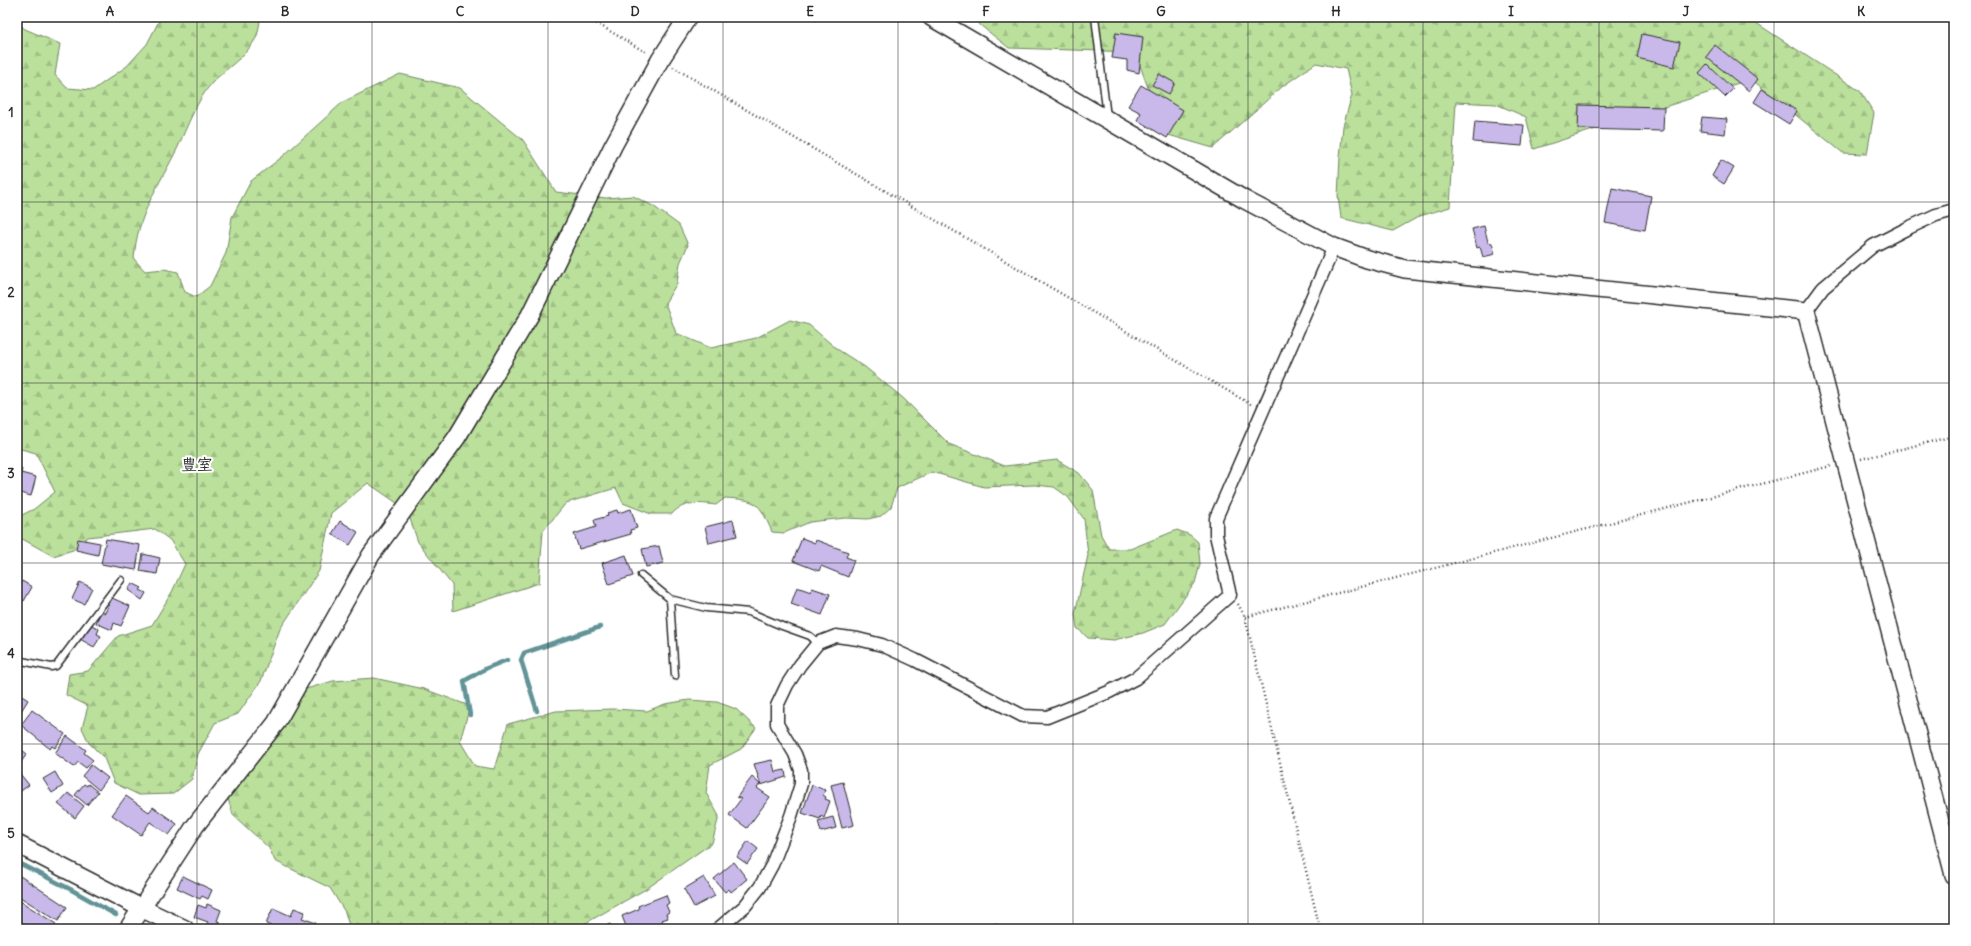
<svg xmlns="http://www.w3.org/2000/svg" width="1971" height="946" font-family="Delius,'Klee One',sans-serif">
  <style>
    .forest { fill: url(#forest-firs); stroke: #728663 }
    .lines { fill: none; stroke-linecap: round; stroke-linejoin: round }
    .stream { stroke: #629396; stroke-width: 4.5 }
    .building { fill: #c9b9ea; stroke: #2b2b2b }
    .lane-casing { stroke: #2b2b2b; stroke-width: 9 }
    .street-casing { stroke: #2b2b2b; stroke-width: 15 }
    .secondary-casing { stroke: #2b2b2b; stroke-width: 20 }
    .path { stroke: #2b2b2b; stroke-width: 2.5; stroke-dasharray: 1 3; stroke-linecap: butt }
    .lane { stroke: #fff; stroke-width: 6 }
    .street { stroke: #fff; stroke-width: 12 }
    .secondary { stroke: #fff; stroke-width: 17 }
    .grid { fill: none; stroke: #2b2b2b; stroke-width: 1; stroke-opacity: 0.55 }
    .labels { text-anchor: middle; stroke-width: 4; stroke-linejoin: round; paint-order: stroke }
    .quarter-label { font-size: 16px; font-weight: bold; fill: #2b2b2b; stroke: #fff }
    .neatline { fill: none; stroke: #2b2b2b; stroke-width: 1.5 }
    .grid-label { font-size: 13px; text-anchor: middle; font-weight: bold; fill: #2b2b2b }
  </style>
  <defs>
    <pattern id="forest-firs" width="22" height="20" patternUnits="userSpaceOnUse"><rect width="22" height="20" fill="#bae09b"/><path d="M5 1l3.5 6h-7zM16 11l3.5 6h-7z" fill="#a0c086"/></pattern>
  </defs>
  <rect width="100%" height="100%" fill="#fff"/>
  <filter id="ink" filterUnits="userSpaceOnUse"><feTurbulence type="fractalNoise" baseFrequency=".025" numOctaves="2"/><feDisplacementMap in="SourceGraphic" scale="8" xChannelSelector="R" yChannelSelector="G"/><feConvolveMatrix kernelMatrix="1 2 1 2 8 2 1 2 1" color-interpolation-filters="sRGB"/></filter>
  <g filter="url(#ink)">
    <path class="forest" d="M161,17h100c-2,6 -2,15 -5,21 -10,19 -30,30 -44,45 -14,15 -26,46 -34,64 -19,39 -41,67 -44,112l11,12 19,-2 14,3 7,20 11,5 14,-11 16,-33 6,-36 19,-36 31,-24 61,-55 57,-28 60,14 63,52 33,52 50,6 27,-2 20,10 26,19 9,20 -8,18 -3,20 -12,20 11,30 35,15 45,-10 34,-18 19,5 28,24 28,18 38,31 46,46 56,22 52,-6 22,13 14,17 8,45 8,14h21l47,-19 13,5 8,7 2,22 -5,19 -30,41 -22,9 -29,7 -26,-2 -11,-10 -2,-14 13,-59 -4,-36 -16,-22 -14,-10 -19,-2 -51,2 -52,-15 -35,16 -6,19 -10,9 -13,3 -23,-1 -35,4 -26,11 -12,-1c-13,-30 -14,-32 -47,-34l-9,7c-15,-2 -33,-4 -44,9h-21l-28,-11 -7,-15 -50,15 -23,28 -4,52 -86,28 -1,-26 -34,-43 -11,-32 -39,-27 -37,30 -12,58 -39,58 -19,52 -23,33 -23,9 -17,31 -6,25 -19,15 -34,1 -25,-12 -10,-25 -15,-15 -7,-15 6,-22 -22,-11 3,-21 19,-3 30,-35 34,-11 20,-33 13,-28 -15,-24 -15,-11 -67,8 -15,13 -20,6 -36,-20 3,-20 14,-7 21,-17 -19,-39 -19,-5v-426l8,7 35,15 -5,31 12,13 26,2 34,-24 20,-22z
      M970,17h777l113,74 14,22 -7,41 -24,-1 -92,-74 -217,70 -8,-32 -30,-13 -40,-2 -6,105 -30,9 -27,15 -52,-13 -3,-22 2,-39 3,-31 9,-31 -6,-26 -30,-6 -33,23 -70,62 -48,-14 -30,-82 -126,-4z
      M374,678l50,11 46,17 -10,35 15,25 19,3 14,-45 48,-13 57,-2 34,2 18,-7 24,-4 28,2 19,7 20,19 -15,21 -31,16 -4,28 13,23 -7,27 -66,46 -71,40h-225l-5,-17 -15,-24 -55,-27 -6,-13 -36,-33 -5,-16 22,-36 56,-74 27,-8z"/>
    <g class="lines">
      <path class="stream" d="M537,711l-16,-51 3,-7 76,-26
        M470,715l-6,-34 23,-13 20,-8
        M17,862l53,27 46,26
        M982,929l14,-4"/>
    </g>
    <path class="building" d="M1116,33l27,4 -4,36 -12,-3v-10l-15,-2z
      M1642,34l38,8 -6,25 -37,-9z
      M1715,45l43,34 -9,12 -43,-34z
      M1707,64l26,25 -8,8 -26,-24z
      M1159,74l16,9 -6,11 -17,-9z
      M1141,85l42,25 -16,28 -30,-18 4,-7 -13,-7z
      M1762,89l35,22 -8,13 -35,-22z
      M1579,105l85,2 -1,24 -85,-2z
      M1702,117l25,2 -2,15 -25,-3z
      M1475,121l49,4 -2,21 -49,-4z
      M1721,160l13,8 -10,16 -12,-8z
      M1612,188l39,8 -6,34 -40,-7z
      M1484,226l4,16 4,1 3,11 -12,3 -3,-10 -3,1 -5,-19z
      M17,468l5,1 -1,4 15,4 -5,19 -14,-4z
      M631,509l6,19 -7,2 1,4 -52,15 -5,-15 22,-7 -2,-7 14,-4 -1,-3 10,-3 1,3z
      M733,520l4,16 -28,7 -4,-16z
      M340,521l18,11 -8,13 -18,-11z
      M802,538l13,5 1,-3 32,12 -2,5 8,3 -6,17 -27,-11 -2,5 -26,-10z
      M78,539l22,4 -2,12 -22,-5z
      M106,539l34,6 -4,25 -35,-6z
      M659,546l4,17 -17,4 -4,-18z
      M143,554l17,4 -3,16 -17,-3z
      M626,555l7,21 -24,8 -7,-21z
      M22,581l10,6 -8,14 -7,-5v-7z
      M80,582l12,6 -8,16 -12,-5z
      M132,583l10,5 -2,2 6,3 -4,7 -14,-10z
      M797,587l14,5 1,-4 18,6 -8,21 -31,-11z
      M112,598l18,8 -9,20 -7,-3 -2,7 -16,-7 5,-12 4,2z
      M90,624l9,5 -2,5 4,2 -7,11 -14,-8z
      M17,693l11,7 -10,16 -1,-1z
      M32,710l33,24 -10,14 -3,-2 -2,3 -29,-24z
      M67,736l19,14 -2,3 9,7 -7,8 -8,-6 -4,5 -19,-14z
      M17,746l10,8 -6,8 -4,-3z
      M772,760l3,12 10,-2 1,7 -25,8 -7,-21z
      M91,765l17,13 -9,12 -17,-14z
      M17,770l12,15 -11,8 -1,-1z
      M55,772l8,14 -11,7 -9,-14z
      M752,777l8,7 -3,4 13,9 -23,31 -18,-13 12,-16 -4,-2z
      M843,782l11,43 -12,3 -11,-43z
      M84,784l3,2 1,-2 10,8 -11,13 -12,-10z
      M812,785l13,5 -2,5 3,2 -1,2 5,2 -6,17 -3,-2 -1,3 -18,-6z
      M68,793l16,13 -9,12 -17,-14z
      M126,796l23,16 4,-5 24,17 -8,11 -19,-13 -9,13 -29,-20z
      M833,817l3,11 -15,4 -3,-11z
      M748,841l10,8 -11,15 -10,-7z
      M734,862l13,17 -16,13 -2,-3 -4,3 -11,-13z
      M17,874l50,33 -9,14 -41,-26z
      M183,876l29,14 -4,9 -6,-3 -2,3 -23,-11z
      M704,877l11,19 -21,11 -10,-18z
      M666,895l3,8 -3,2 3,7 -3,2 2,4 -6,2 1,2 -16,7h-20l-5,-13 17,-7 -1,-3z
      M17,899l39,25 -3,5h-21l-15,-10z
      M207,904l14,6 -4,11 3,1 -3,7 -11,-3 2,-4 -14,-5 4,-12 8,3z
      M273,908l18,8 3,-8 11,4 -3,6 14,5 -3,6h-35l-12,-5z
      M17,921l12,8h-12z
      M610,924l2,5h-13z"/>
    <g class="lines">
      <g class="lane-casing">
        <path id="lane" d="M1095,17l12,100
          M641,575l29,24
          M17,660l34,7 5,-1 65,-86
          M675,676l-5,-77 36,9 43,4 33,14 28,10 8,7"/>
      </g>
      <g class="street-casing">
        <path id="street" d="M1806,311l17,-23 50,-42 33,-17 30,-14 18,-5
          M718,929l27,-23 15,-19 12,-22 19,-49 10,-32v-14l-6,-16 -18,-30v-18l10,-21 13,-20 18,-22 18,-7 22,3 24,6 33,15 108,56 24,1 62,-25 27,-14 94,-83 -14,-60v-17l118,-271"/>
      </g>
      <g class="secondary-casing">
        <path id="secondary" d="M931,17l314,183 89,47 33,12 38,10 401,42 148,564
          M17,844l124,64 44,21
          M128,929l67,-103 81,-103 95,-168 86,-118 73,-122 83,-169 47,-86 28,-43"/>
      </g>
      <path class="path" d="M586,17l61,36
        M673,67l579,338
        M1861,459l93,-23
        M1238,604l7,13 75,312
        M1245,617l586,-151"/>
      <use href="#lane" class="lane"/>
      <use href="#street" class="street"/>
      <use href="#secondary" class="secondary"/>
    </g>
  </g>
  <path class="grid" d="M197,17v912M372,17v912M548,17v912M723,17v912M898,17v912M1073,17v912M1248,17v912M1423,17v912M1599,17v912M1774,17v912M17,202h1937M17,383h1937M17,563h1937M17,744h1937"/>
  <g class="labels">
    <g class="quarter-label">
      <text x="197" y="470">豊室</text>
    </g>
  </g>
  <rect width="1971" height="946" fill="none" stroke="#fff" stroke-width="44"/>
  <rect x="22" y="22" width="1927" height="902" class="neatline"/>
  <g class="grid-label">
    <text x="110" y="16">A</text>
    <text x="285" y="16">B</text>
    <text x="460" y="16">C</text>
    <text x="635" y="16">D</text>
    <text x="810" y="16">E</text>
    <text x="986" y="16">F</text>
    <text x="1161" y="16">G</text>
    <text x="1336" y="16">H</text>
    <text x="1511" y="16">I</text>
    <text x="1686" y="16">J</text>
    <text x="1861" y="16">K</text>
    <text x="11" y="117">1</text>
    <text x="11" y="297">2</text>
    <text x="11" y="478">3</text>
    <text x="11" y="658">4</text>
    <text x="11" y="838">5</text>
  </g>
</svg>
